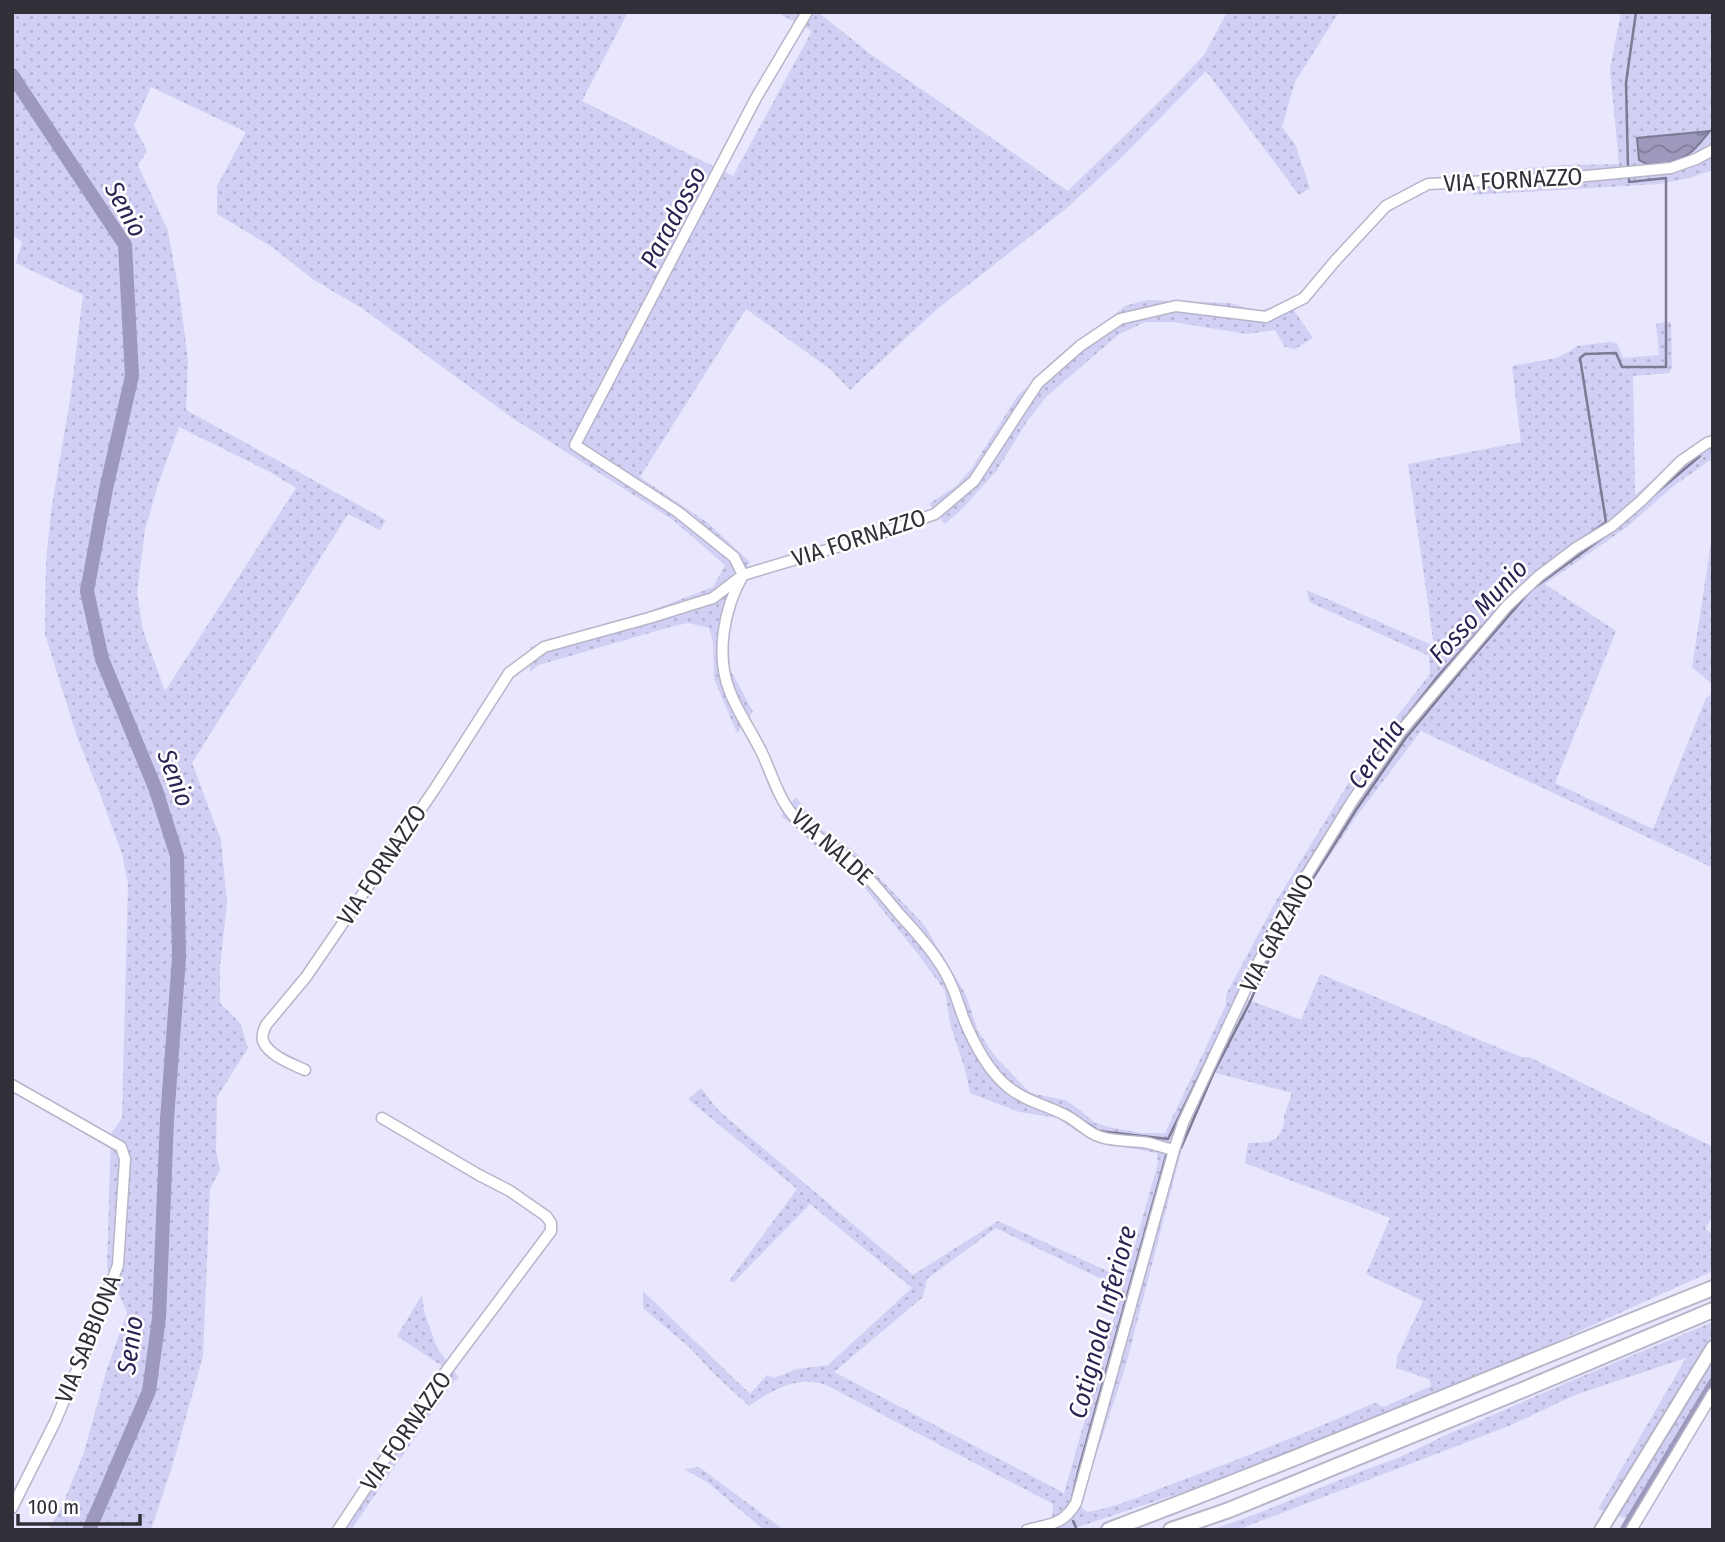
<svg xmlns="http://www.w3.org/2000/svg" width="1725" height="1542" font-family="'Fira Sans Condensed',sans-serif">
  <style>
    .grass { fill: url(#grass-dots); fill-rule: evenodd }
    .water { fill: url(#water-waves); stroke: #7c7a95; stroke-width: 2 }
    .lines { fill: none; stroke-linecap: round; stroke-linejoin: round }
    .stream { stroke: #7c7a95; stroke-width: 2.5 }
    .canal { stroke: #9c99bc; stroke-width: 9 }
    .river { stroke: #9c99bc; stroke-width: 14 }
    .minor-casing { stroke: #b6b5c9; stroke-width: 13 }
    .major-casing { stroke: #b6b5c9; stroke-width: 16 }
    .highway-casing { stroke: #b6b5c9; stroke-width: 18 }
    .minor { stroke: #fff; stroke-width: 10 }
    .major { stroke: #fff; stroke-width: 12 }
    .highway { stroke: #fff; stroke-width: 14 }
    .labels { text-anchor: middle; stroke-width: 5; stroke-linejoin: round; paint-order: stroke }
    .street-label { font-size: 24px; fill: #313039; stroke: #fff }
    .water-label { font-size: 26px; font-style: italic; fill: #2b2351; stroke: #fff }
  </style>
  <defs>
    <pattern id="grass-dots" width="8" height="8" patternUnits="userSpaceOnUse" patternTransform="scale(1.75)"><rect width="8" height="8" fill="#d2cff4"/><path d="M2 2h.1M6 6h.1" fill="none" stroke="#b5b2d2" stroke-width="1.8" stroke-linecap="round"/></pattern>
    <pattern id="water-waves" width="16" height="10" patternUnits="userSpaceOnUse" patternTransform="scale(1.75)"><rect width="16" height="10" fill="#9c99bc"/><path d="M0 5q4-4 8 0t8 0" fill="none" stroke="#807d9a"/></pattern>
  </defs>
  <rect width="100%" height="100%" fill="#e8e7fd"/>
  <path class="grass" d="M12,12h616l-46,89 151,75 79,-145 -36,-19h42l51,41 199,138 97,-95 39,-41 23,-43h112l-44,70 -13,45 13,17 15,44 -11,7 -93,-124 -81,83 -57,53 -132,103 -86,80 -20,-21 -84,-60 -106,168 68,46 42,39 -24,36 4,71 23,43 -16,21 -23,-54 -1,-37 -4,-14 -21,-5 -18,4 -131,38 -9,7v-25l120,-36 63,-24 12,-22 -52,-45 -162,-103 -148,-108 -49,-29 -42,-33 -55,-33v-28l29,-54 -95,-45 -17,38 13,26 -9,14 30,66 13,73 7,57 -2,49 200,110 -6,10 -32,-16 -156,249 29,77 6,63 -7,63v37l20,20 8,25 -31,49 -1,53 4,20 -10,19 -7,167 -31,111 -21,63h-103l13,-21 23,-57 23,-83 20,-56 -20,-46 4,-133 11,-16 6,-234 -6,-30 -25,-68 -20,-49 -32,-103 1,-72 5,-51 19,-111 13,-105 -67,-32 6,-21 -10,-7zM179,427l91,45 26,16 -131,203 -22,-61 -6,-38 8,-62 13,-45z
    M1621,12h92v158l-24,8 -29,6 -188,11 17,-24 78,-6 52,-1 -9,-95z
    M1147,300l83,3 29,8 29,-9 25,36 -18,11 -10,-2 -10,-17 -28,4 -74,-12h-28l-27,13 -71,61 -21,27 -29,47 -34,38 -18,16 -16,-20 27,-18 16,-18 46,-73 107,-89z
    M1671,322l1,46 -3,5 -36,3 2,119 55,-48 23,-13v24l-42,30 -44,39 -82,57 71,47 -61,152 98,46 53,-131 7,-5v175l-292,-137 -65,86 -76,112 -34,71 9,2 46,18 19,-46 201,83h8l184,90v68l-8,14 8,5v37l-282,127 -131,55 -231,77h-55l38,-9 1,-17 -227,-119c-29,-10 -53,5 -77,21l-36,-33 -23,-25 -47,-40v-17l107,103 17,-19 7,3 23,-9 31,-4 84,-77 -102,-84 -76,78 -5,-1 68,-92 -109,-90 13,-11 17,22 195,165 85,-54 127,58 33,-116 -1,-10 -51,-9 -31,-14 -17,-12 -39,-6 -49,-19 -5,-24 -14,-42 -6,-36 -27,-37 -67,-83 -41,-29 -7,-10 -22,-16 15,-19 25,32 32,21 72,76 41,69 12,36 17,25 35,37 35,7 15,10 15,13 18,5 29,5h23l61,-128v-10l47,-89 89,-145 68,-87 -1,-18 -120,-54 -2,-12 127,56 -26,-182 113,-22 -9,-76 44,-8 14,-7 7,-5 32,-4 8,1 6,15 36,-3 -3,-32zM1212,1072l80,21 -8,23v9l-7,13 -9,4 -20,1 -3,20 145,55 -24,56 57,27 -26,56 -1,11 33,11 2,7 -47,21 -9,-4c-68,29 -136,57 -206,82 -26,10 -54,23 -82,27l-5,-4 -1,-7 45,-136 55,-213 5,-23zM996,1228l126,61 -58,204 -230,-121 89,-75 4,-18z
    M1713,530v155l-21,-18z
    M422,1295l2,16 13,37 22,30 -5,3 -103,149h-19l27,-23 17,-47 36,-55 30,-39 -45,-30z
    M1713,1322v82l-71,120 -44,-15 88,-151 -111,37 -66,31 -272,104h-26l48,-17 105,-43 34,-12 46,-22 129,-56z
    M699,1467l11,8 74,55h-20l-57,-48 -23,-13z"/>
  <path class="water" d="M1710,131c-7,8 -14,19 -23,24 -14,8 -35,14 -48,5l-2,-22z"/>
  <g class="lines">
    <path class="stream" d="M1628,169l-2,-86 10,-71
      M1709,448l4,-1
      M1649,499l51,-43
      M1582,539l24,-17 -26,-164 5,-4 31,-1 6,14h44v-189l-37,4v-6
      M1539,570l23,-17
      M1359,783l24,-37 55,-70 70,-78
      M1290,893l33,-54
      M1259,951l10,-23 14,-23
      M1071,1113l28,18 69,8 44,-90
      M1181,1148l33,-76 35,-68 25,-56 22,-43 60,-95 49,-71 61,-74 65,-75 81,-59
      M1072,1498l7,-30 87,-312
      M1073,1521l4,9"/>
    <path class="canal" d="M1624,1530l89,-148"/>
    <path class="river" d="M12,75l113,170 7,131 -26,113 -19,102 15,68 54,131 21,66 2,102 -12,161 -8,199 -10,73 -60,139"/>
    <g class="minor-casing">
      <path id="minor" d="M807,12l-51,86 -181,347 103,67 56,45 9,18c-19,33 -28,80 -13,117 8,21 22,40 32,61 9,19 16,44 30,61 17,20 42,33 62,50 17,15 31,33 46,51 14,15 29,31 40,49 11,16 17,35 23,53 10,25 24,53 45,70 17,14 38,18 57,28 13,6 23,19 36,22 15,5 32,3 47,6 9,2 17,5 26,7
        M305,1070c-13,-6 -36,-14 -42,-29 -2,-6 1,-11 3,-16l40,-48 130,-190 73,-114 35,-26 105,-29 64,-20 30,-23 124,-37 68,-24 39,-33 64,-98 42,-37 40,-27 56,-13 90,11 38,-19 31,-37 51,-55 42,-22 148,-7 95,-9 25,-9 17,-9
        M12,1085l109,62 4,12 -7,106 -30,79 -33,78 -43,86
        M338,1530l49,-74 60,-86 104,-139v-8l-5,-7 -36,-25 -31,-16 -97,-57
        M1027,1530c23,-6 36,-5 49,-27l98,-353 9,-27 72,-154 34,-65 64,-104 48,-69 106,-125 32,-30 37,-28 36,-22 29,-25 40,-40 26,-18 6,-2
        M1631,1530l82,-137"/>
    </g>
    <g class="major-casing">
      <path id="major" d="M1601,1530l112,-183"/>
    </g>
    <g class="highway-casing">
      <path id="highway" d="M1109,1530c203,-76 403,-162 604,-242
        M1171,1530l58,-20 291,-119 193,-81"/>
    </g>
    <use href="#minor" class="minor"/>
    <use href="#major" class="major"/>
    <use href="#highway" class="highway"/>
  </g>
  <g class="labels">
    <g class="street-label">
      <text transform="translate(1513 180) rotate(-3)" y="8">VIA FORNAZZO</text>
      <text transform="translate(859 538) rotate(-18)" y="8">VIA FORNAZZO</text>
      <text transform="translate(832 847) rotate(42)" y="8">VIA NALDE</text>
      <text transform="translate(382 865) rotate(-56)" y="8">VIA FORNAZZO</text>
      <text transform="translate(1277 933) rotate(-62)" y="8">VIA GARZANO</text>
      <text transform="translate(88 1339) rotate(-68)" y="8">VIA SABBIONA</text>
      <text transform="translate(406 1431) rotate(-55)" y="8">VIA FORNAZZO</text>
    </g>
    <g class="water-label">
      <text transform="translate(126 209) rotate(61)" y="9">Senio</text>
      <text transform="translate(673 217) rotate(-62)" y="9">Paradosso</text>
      <text transform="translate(1478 611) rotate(-47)" y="9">Fosso Munio</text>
      <text transform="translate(1376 754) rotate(-55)" y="9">Cerchia</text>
      <text transform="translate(176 778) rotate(69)" y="9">Senio</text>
      <text transform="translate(1102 1322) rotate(-75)" y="9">Cotignola Inferiore</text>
      <text transform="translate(130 1345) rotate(-82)" y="9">Senio</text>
    </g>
  </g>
  <rect width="1725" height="1542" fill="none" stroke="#313039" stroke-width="28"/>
  <path d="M18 1514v10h122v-10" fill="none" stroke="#313039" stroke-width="3.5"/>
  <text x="28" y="1514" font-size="21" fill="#313039" stroke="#ffffff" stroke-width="5" paint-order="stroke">100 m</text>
</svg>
